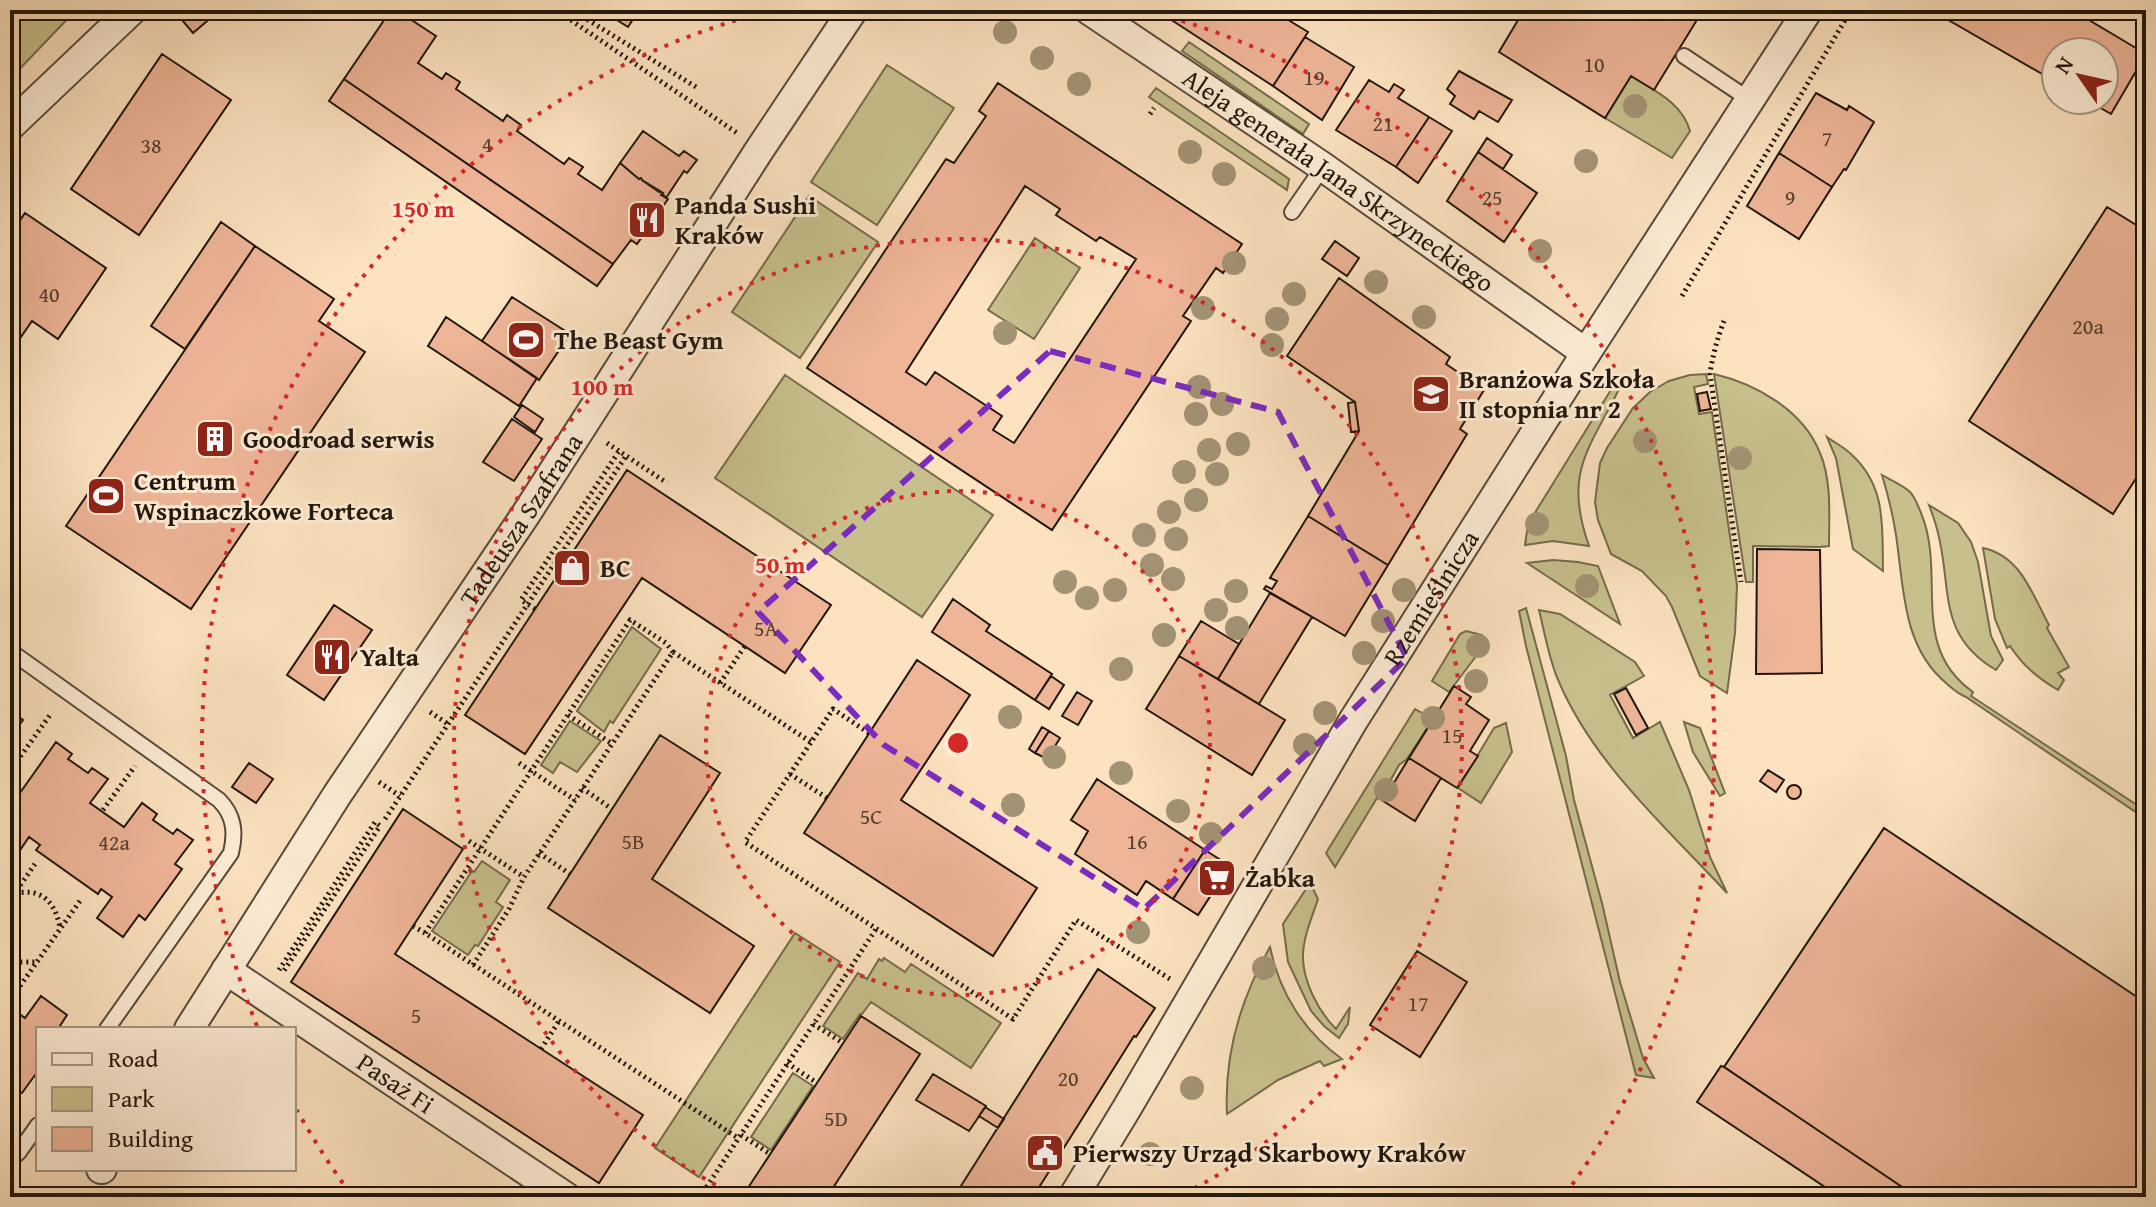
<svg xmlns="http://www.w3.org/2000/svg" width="2156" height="1207" font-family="'Gentium Book Plus',serif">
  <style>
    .green { fill: #c7c08c; stroke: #746b4c; stroke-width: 2 }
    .building { fill: #eeb597; stroke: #21160d; stroke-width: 2; fill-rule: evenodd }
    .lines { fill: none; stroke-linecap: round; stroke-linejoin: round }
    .lane-casing { stroke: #58493a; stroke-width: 18 }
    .street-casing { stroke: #58493a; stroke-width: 32 }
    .path { stroke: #21160d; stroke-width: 5; stroke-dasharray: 2 4; stroke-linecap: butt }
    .lane { stroke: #fdecd5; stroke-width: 14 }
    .street { stroke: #fdecd5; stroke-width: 28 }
    .tree { fill: #a39375 }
    .marked { fill: none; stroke: #7b2cbf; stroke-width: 6; stroke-dasharray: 16 10; stroke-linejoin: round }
    .ring { fill: none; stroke: #d62828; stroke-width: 4; stroke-dasharray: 4 8 }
    .labels { text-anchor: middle; stroke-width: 6; stroke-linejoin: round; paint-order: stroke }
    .number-label { font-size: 22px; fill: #543e30 }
    .street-label { font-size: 26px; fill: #21160d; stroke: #fdecd5 }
    .poi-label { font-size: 26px; font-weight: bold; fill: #21160d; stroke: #fdecd5; text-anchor: start }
    .centre { fill: #d62828; stroke: #fdecd5; stroke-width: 4 }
    .ring-label { font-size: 24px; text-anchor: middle; font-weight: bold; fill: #d62828; stroke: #fdecd5; stroke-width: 6; stroke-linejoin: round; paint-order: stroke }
  </style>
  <rect width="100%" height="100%" fill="#fce2bf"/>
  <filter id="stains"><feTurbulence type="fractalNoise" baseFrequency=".0025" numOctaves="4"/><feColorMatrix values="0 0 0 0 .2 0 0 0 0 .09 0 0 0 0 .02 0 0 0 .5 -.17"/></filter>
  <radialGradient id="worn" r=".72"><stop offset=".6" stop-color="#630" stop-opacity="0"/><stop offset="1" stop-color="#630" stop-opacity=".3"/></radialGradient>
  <path class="green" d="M10,10h66l-66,69z
    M1189,42l120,82 -6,10 -121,-83z
    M887,65l67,43 -77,117 -66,-43z
    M1631,76c23,15 51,26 59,55l-18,27 -67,-40z
    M1156,88l133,91 -2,11 -138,-93z
    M809,196l69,46 -78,116 -68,-46z
    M1035,238l45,30 -46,71 -46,-29z
    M1714,374c42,10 89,36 106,79 12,28 9,63 9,93l-9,1 -67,-1v36h-7z
    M785,375l208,140 -71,102 -207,-139z
    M1690,375l16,-1 2,10 -14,3 5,27 13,-2 25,173 -2,48 -8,60 -27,-17 -28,-69 -6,-11 -24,-25 -31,-17 -13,-34 -3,-18 5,-39 7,-15 26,-40 17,-16 19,-11z
    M1617,380l5,3c-31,65 -60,87 -33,163l-36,-5 -28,4 3,-21z
    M1827,437c8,6 19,11 26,19 34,32 29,73 30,115l-30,-22 -17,-91z
    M1882,475c9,5 20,10 27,16 6,5 9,15 12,22 26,62 -13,133 52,179l-2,4 175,115v8l-180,-122c-8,-3 -13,-8 -20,-14 -44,-37 -42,-95 -50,-148 -3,-20 -8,-40 -14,-60z
    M1929,505l29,18 13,19 7,20 13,74 12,24 -7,10c-61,-36 -43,-84 -59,-141 -2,-8 -5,-16 -8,-24z
    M1983,548c38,8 49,46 66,77l-2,3 22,39 -11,6 6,7 -6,10c-20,-12 -35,-24 -48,-44l-3,2 -12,-29z
    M1553,560l25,2 20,4 22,58 -93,-61z
    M1526,608l40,148 8,44 28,103 18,79 23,76 11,20 -18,-3 -110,-429 -7,-35z
    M1539,610l21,4 75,48 9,14 -34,19 23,43 27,-16 29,68 21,67 17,36c-60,-65 -133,-129 -168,-211 -10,-22 -14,-48 -20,-72z
    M632,627l29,22 -48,74 -3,-2 -6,11 -27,-21z
    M1466,631l16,4 4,8 -37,49 -17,-11 28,-47z
    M1415,709l18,10 -26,40 -8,6 -19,34 -3,-1 -42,69 -9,-14z
    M570,721l31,20 -24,31 -17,-10 -7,11 -12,-8z
    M1684,722l16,6 25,65 -5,3 -27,-44z
    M1506,723l6,29 -31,51 -23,-15 36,-60z
    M482,861l28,19 -14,22 7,5 -25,39 -3,-1 -7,10 -36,-24 40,-60 2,1z
    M1310,883l8,16c-6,18 -14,36 -15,55 -1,26 15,57 33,75l14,-22 -2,17 -9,14 -15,-12 -13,-15 -23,-49 -5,-38z
    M795,933l45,29 -141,215 -44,-29z
    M1270,947c9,45 34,85 72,112l-18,7 -4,-5 -42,19 -51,34c-3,-59 14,-116 43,-167z
    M884,958l21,14 6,-8 90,59 -30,45 -100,-66 -9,12h-2l-17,25 -20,-13 35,-53 9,6 12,-20 3,2z
    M793,1073l20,13 -42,64 -20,-13z"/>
  <path class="building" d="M181,10h39l-27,23 -16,-19z
    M391,10h5l40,26 -18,27 24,16 4,-6 14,9 -4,7 47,32 4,-6 14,10 -4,6 47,33 5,-6 14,9 -5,7 24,16 18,-27 19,16 2,-1 1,2 21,13 -2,2 7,4 -31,45 -6,-4 -18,24 -269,-185z
    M601,10h38l-11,17z
    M1176,10h121l-7,11 18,11 -35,54 -103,-67z
    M1524,10h179l-49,80 -23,-14 -26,42 -106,-66z
    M1931,10h141l74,44 -35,60 -24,-14h17v-48h-48v30z
    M1305,37l49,30 -32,53 -49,-34z
    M162,54l69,46 -92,135 -68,-46z
    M1459,71l53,29 -14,22 -19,-11 -5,8 -24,-15 5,-8 -8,-7z
    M344,79l269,185 -16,22 -268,-185z
    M1369,80l20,12 5,-8 10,6 -6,8 31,19 -33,50 -60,-37z
    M998,83l244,161 -19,29 -7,-5 -33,48 8,5 -139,209 -245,-162 139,-209 8,4 32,-47 -7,-5zM1025,186l35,23 -4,6 40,26 4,-4 36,22 -122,184 -21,-13 9,-14 -67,-44 -9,13 -20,-13z
    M1816,93l31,17 2,-4 25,16 -28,48 -2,-1 -12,18 -53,-34z
    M1429,117l23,14 -34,52 -22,-16z
    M643,131l36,25 5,-5 13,9 -10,13 -3,-2 -18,27 -6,-7 -1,1 -17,-12 -1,-2 -2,1 -19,-16z
    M1487,138l25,17 -9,14 -25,-17z
    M1478,152l59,41 -33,49 -57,-41z
    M1779,153l53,34 -33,52 -52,-33z
    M2107,207l39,24v232l-33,51 -144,-93z
    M25,213l81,55 -48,71 -26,-18 -18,26 -4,-3v-109z
    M221,222l34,24 -70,103 -34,-23z
    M1335,241l24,17 -12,18 -25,-17z
    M255,246l79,53 -15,22 46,31 -174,257 -125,-83z
    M1339,278l111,79 -4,7 38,26 -24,39 7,5 -79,131 -80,-49 51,-85 -4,-29 -68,-46z
    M512,297l58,37 -31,46 -57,-39z
    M446,317l91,61 -18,28 -91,-60z
    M1707,392l4,17 -11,2 -3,-17z
    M1355,402l4,29 -8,1 -3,-29z
    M522,405l21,14 -8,13 -21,-15z
    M512,419l30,20 -28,42 -31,-19z
    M627,470l204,135 -46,68 -143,-95 -117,176 -60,-39z
    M1308,516l80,49 -43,71 -81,-47 2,-3 6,3 5,-8 -7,-3z
    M1757,549l63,1 2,123 -66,1z
    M1270,593l42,24 -53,87 -41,-25z
    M953,599l37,26 -4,6 66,43 -17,26 -103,-68z
    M334,605l38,25 -48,70 -37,-25z
    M1201,621l38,23 -21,35 -39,-23z
    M1179,656l106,64 -33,55 -106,-66z
    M917,660l53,35 -69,105 136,88 -44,68 -189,-123z
    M1051,676l13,9 -15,24 -14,-9z
    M1454,686l17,11 -5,7 23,16 -19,31 8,5 -21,32 -48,-30z
    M1626,688l22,40 -12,7 -22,-41z
    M1077,692l15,9 -14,24 -16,-9z
    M10,710l13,10 -13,18z
    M1042,727l7,4 -14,22 -6,-4z
    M1049,731l11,7 -13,21 -12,-6z
    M660,735l60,38 -68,106 102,67 -44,67 -162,-105z
    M56,742l16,12 -4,5 20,14 4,-5 16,11 -18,24 34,24 18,-24 15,11 -4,6 20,14 4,-5 16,11 -18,24 7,5 -37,51 -6,-5 -16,22 -26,-19 15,-21 -11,-8 -3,5 -62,-44 4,-5 -11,-8 -15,22 -4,-3v-49z
    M1409,758l32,20 -26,43 -32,-20z
    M249,763l24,16 -17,24 -24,-16z
    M1768,770l16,10 -8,12 -16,-11z
    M1097,779l108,71 -32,49 -27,-18 -9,14 -62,-41 13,-23 -17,-11z
    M1787 792a7 7 0 1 1 14 0a7 7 0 1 1-14 0Z
    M403,809l60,40 -68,105 248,161 -44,68 -308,-201z
    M1884,828l262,175v194h-229l-193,-130z
    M1205,850l25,16 -32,49 -25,-16z
    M1417,951l50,31 -47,75 -50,-32z
    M1098,969l57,39 -19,29 -2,-1 -101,161h-79z
    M41,996l26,19 -9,14h-20v42l-16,22 -6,-4 -6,8v-97l8,5 -4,5 11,8z
    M861,1016l59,38 -93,143h-85z
    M1721,1066l3,1 193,130h-77l-143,-95z
    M933,1074l53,32 -17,25 -53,-31z
    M985,1107l19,12 -6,9 -19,-12z"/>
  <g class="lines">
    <g class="lane-casing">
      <path id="lane" d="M1684,56l66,44
        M1292,212l31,-45
        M10,651l209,149c15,15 17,32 12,53l-124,176
        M10,1160l9,-8 19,-27"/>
    </g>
    <g class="street-casing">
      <g id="street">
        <path id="s1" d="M1089,10l234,157 263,186"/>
        <path d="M10,126l122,-116"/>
        <path id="s2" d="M226,970l340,227"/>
        <path id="s3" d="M189,1029l148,-234 189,-281 234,-365 93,-139"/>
        <path d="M101,1169h1"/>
        <path id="s4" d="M1073,1197l54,-89 226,-387 233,-368 222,-343"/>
      </g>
    </g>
    <path class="path" d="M556,10l181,123
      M572,10l124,77
      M1150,114l4,-6
      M1682,296l169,-286
      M1724,321c-6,15 -12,37 -14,53l31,208
      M607,443l60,40
      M535,609l-14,-9 98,-149
      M673,652l-7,-9 -36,-23 -205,313 313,205
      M720,683l25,-37
      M430,712l18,12
      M568,715l43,28
      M869,733l-36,-24 -88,133 268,177 63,-99 94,59
      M519,763l56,37
      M10,771l40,-56
      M790,774l37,24
      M379,782l21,14
      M582,788l30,21
      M103,810l32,-44
      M385,819l241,-363
      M469,841l55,36
      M539,853l31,21
      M10,890c9,5 18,0 27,4 15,5 20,20 23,33
      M10,900l25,-36
      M413,926l12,7
      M10,956l10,6h16
      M473,965l36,-56 15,-32 149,-225 138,90
      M279,970l96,-148 5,4 -97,146
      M20,986l62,-88
      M813,1024l30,19
      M541,1049l18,-28
      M787,1063l30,20
      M741,1135l29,19
      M706,1188l13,9
      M700,1197l176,-268"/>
    <use href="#lane" class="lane"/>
    <use href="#street" class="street"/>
  </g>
  <g class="tree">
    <circle cx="1005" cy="32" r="12"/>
    <circle cx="1042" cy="58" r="12"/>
    <circle cx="1079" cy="84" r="12"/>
    <circle cx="1635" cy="106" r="12"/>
    <circle cx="1190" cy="152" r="12"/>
    <circle cx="1586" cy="161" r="12"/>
    <circle cx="1224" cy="174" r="12"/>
    <circle cx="1540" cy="251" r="12"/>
    <circle cx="1234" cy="263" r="12"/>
    <circle cx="1376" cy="282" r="12"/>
    <circle cx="1294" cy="294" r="12"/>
    <circle cx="1203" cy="308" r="12"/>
    <circle cx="1424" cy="317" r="12"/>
    <circle cx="1277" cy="319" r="12"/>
    <circle cx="1005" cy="333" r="12"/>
    <circle cx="1272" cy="345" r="12"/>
    <circle cx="1199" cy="387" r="12"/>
    <circle cx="1222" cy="404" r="12"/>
    <circle cx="1196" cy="414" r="12"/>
    <circle cx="1645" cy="441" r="12"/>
    <circle cx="1238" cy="444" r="12"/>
    <circle cx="1209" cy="450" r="12"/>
    <circle cx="1740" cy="458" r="12"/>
    <circle cx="1184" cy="472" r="12"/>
    <circle cx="1217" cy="474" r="12"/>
    <circle cx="1196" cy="500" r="12"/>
    <circle cx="1169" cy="512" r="12"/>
    <circle cx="1537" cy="524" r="12"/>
    <circle cx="1144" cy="535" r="12"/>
    <circle cx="1176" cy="539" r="12"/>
    <circle cx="1152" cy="565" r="12"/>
    <circle cx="1173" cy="579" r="12"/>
    <circle cx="1065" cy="582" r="12"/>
    <circle cx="1587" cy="586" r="12"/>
    <circle cx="1115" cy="590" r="12"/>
    <circle cx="1404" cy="590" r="12"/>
    <circle cx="1236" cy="591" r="12"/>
    <circle cx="1087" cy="598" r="12"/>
    <circle cx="1216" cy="610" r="12"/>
    <circle cx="1383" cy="621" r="12"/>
    <circle cx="1237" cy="628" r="12"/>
    <circle cx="1164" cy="635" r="12"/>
    <circle cx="1478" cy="646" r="12"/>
    <circle cx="1364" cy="653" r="12"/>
    <circle cx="1121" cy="669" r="12"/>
    <circle cx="1476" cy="681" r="12"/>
    <circle cx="1325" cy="713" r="12"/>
    <circle cx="1010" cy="717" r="12"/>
    <circle cx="1433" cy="718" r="12"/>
    <circle cx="1305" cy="745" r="12"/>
    <circle cx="1054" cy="757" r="12"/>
    <circle cx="1121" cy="773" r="12"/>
    <circle cx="1386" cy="790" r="12"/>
    <circle cx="1013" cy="805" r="12"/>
    <circle cx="1178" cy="811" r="12"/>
    <circle cx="1211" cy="834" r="12"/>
    <circle cx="1138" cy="932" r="12"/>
    <circle cx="1264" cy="968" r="12"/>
    <circle cx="1192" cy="1088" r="12"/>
    <circle cx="1150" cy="1154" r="12"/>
  </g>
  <path class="marked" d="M1050,351l228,61 129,246 -263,251 -260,-164 -126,-133z"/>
  <g class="ring">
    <circle cx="958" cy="743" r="252"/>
    <path d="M737 1196A504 504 0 1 1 1179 1196"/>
    <path d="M350 1193A756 756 0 0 1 297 1110M257 1026A756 756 0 0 1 769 11M1147 11A756 756 0 0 1 1566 1193"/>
  </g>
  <defs>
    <g id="restaurant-square" transform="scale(2)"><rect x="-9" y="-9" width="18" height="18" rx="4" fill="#8f2418" stroke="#fdecd5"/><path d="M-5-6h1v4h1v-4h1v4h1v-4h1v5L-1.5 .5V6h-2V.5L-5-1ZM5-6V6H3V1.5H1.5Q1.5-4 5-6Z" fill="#fff"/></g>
    <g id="stadium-square" transform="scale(2)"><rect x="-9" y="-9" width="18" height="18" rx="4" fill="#8f2418" stroke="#fdecd5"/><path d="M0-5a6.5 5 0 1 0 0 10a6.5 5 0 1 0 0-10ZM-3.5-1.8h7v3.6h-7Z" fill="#fff"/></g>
    <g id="school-square" transform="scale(2)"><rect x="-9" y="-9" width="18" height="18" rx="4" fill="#8f2418" stroke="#fdecd5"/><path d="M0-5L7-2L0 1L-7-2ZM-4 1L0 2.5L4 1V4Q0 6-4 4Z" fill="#fff"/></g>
    <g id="building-square" transform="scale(2)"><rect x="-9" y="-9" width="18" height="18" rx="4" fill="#8f2418" stroke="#fdecd5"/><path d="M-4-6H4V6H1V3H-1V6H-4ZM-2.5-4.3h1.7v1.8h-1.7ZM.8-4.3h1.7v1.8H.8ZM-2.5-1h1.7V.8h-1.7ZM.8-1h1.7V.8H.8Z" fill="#fff"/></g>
    <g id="shop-square" transform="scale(2)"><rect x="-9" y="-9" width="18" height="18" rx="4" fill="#8f2418" stroke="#fdecd5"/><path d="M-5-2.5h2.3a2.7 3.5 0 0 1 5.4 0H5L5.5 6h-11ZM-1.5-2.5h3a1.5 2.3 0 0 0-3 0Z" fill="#fff"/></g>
    <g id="supermarket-square" transform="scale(2)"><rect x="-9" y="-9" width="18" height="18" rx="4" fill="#8f2418" stroke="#fdecd5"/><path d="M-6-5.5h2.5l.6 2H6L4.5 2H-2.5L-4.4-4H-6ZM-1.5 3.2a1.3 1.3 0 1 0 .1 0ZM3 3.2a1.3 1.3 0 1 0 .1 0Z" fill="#fff"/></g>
    <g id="civic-square" transform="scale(2)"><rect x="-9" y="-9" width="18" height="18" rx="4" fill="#8f2418" stroke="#fdecd5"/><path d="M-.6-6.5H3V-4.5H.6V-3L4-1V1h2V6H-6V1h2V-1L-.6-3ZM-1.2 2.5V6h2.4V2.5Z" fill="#fff"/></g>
  </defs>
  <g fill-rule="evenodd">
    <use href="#restaurant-square" x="647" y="220"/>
    <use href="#stadium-square" x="526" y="340"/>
    <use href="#school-square" x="1431" y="394"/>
    <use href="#building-square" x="215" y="439"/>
    <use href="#stadium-square" x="106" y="496"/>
    <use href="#shop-square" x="572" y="568"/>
    <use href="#restaurant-square" x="332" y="657"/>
    <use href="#supermarket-square" x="1217" y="878"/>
    <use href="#civic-square" x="1045" y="1153"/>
  </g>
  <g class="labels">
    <g class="number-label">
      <text x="1594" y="72">10</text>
      <text x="1314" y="85">19</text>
      <text x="1383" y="131">21</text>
      <text x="1827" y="146">7</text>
      <text x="487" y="152">4</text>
      <text x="151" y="153">38</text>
      <text x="1492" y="205">25</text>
      <text x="1790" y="205">9</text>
      <text x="49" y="302">40</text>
      <text x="2088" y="334">20a</text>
      <text x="766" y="636">5A</text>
      <text x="1452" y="743">15</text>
      <text x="871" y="824">5C</text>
      <text x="633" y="849">5B</text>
      <text x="1137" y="849">16</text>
      <text x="114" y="850">42a</text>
      <text x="1418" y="1011">17</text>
      <text x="416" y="1023">5</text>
      <text x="1068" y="1086">20</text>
      <text x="836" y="1126">5D</text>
    </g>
    <g class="street-label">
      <text dy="9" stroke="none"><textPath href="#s1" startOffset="302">Aleja generała Jana Skrzyneckiego</textPath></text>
      <text dy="9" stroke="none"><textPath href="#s3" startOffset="608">Tadeusza Szafrana</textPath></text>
      <text dy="9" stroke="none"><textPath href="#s4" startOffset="698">Rzemieślnicza</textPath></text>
      <text dy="9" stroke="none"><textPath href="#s2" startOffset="204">Pasaż Fi</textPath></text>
    </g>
    <g class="poi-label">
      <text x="675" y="214">Panda Sushi<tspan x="675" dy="30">Kraków</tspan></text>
      <text x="554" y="349">The Beast Gym</text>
      <text x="1459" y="388">Branżowa Szkoła<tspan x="1459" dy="30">II stopnia nr 2</tspan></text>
      <text x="243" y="448">Goodroad serwis</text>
      <text x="134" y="490">Centrum<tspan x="134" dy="30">Wspinaczkowe Forteca</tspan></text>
      <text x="600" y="577">BC</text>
      <text x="360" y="666">Yalta</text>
      <text x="1245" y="887">Żabka</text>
      <text x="1073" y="1162">Pierwszy Urząd Skarbowy Kraków</text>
    </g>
  </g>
  <circle cx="958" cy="743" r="12" class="centre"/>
  <g class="ring-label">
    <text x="423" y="217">150 m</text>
    <text x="602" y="395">100 m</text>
    <text x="780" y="573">50 m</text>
  </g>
  <rect width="2156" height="1207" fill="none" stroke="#fce2bf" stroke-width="40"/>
  <rect x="12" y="12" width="2132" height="1183" fill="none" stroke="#21160d" stroke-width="4"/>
  <rect x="20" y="20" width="2116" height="1167" fill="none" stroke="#21160d" stroke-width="2"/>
  <rect x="36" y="1027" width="260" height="144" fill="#fdecd5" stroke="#a59685" stroke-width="2"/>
  <rect x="52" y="1053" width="40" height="12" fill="#fdecd5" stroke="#a59685" stroke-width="2"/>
  <text x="108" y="1067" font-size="24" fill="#21160d">Road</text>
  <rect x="52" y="1087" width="40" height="24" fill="#c7c08c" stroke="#a59685" stroke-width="2"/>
  <text x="108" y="1107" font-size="24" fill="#21160d">Park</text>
  <rect x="52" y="1127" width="40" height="24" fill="#eeb597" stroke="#a59685" stroke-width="2"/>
  <text x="108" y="1147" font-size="24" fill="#21160d">Building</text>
  <g transform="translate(2080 76) rotate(304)"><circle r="38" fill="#fdecd5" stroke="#a59685" stroke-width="2"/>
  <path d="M0-6L14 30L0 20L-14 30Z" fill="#8f2418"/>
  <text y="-12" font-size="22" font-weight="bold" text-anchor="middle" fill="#21160d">N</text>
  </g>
  <rect width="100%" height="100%" filter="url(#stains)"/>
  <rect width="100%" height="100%" fill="url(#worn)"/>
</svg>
